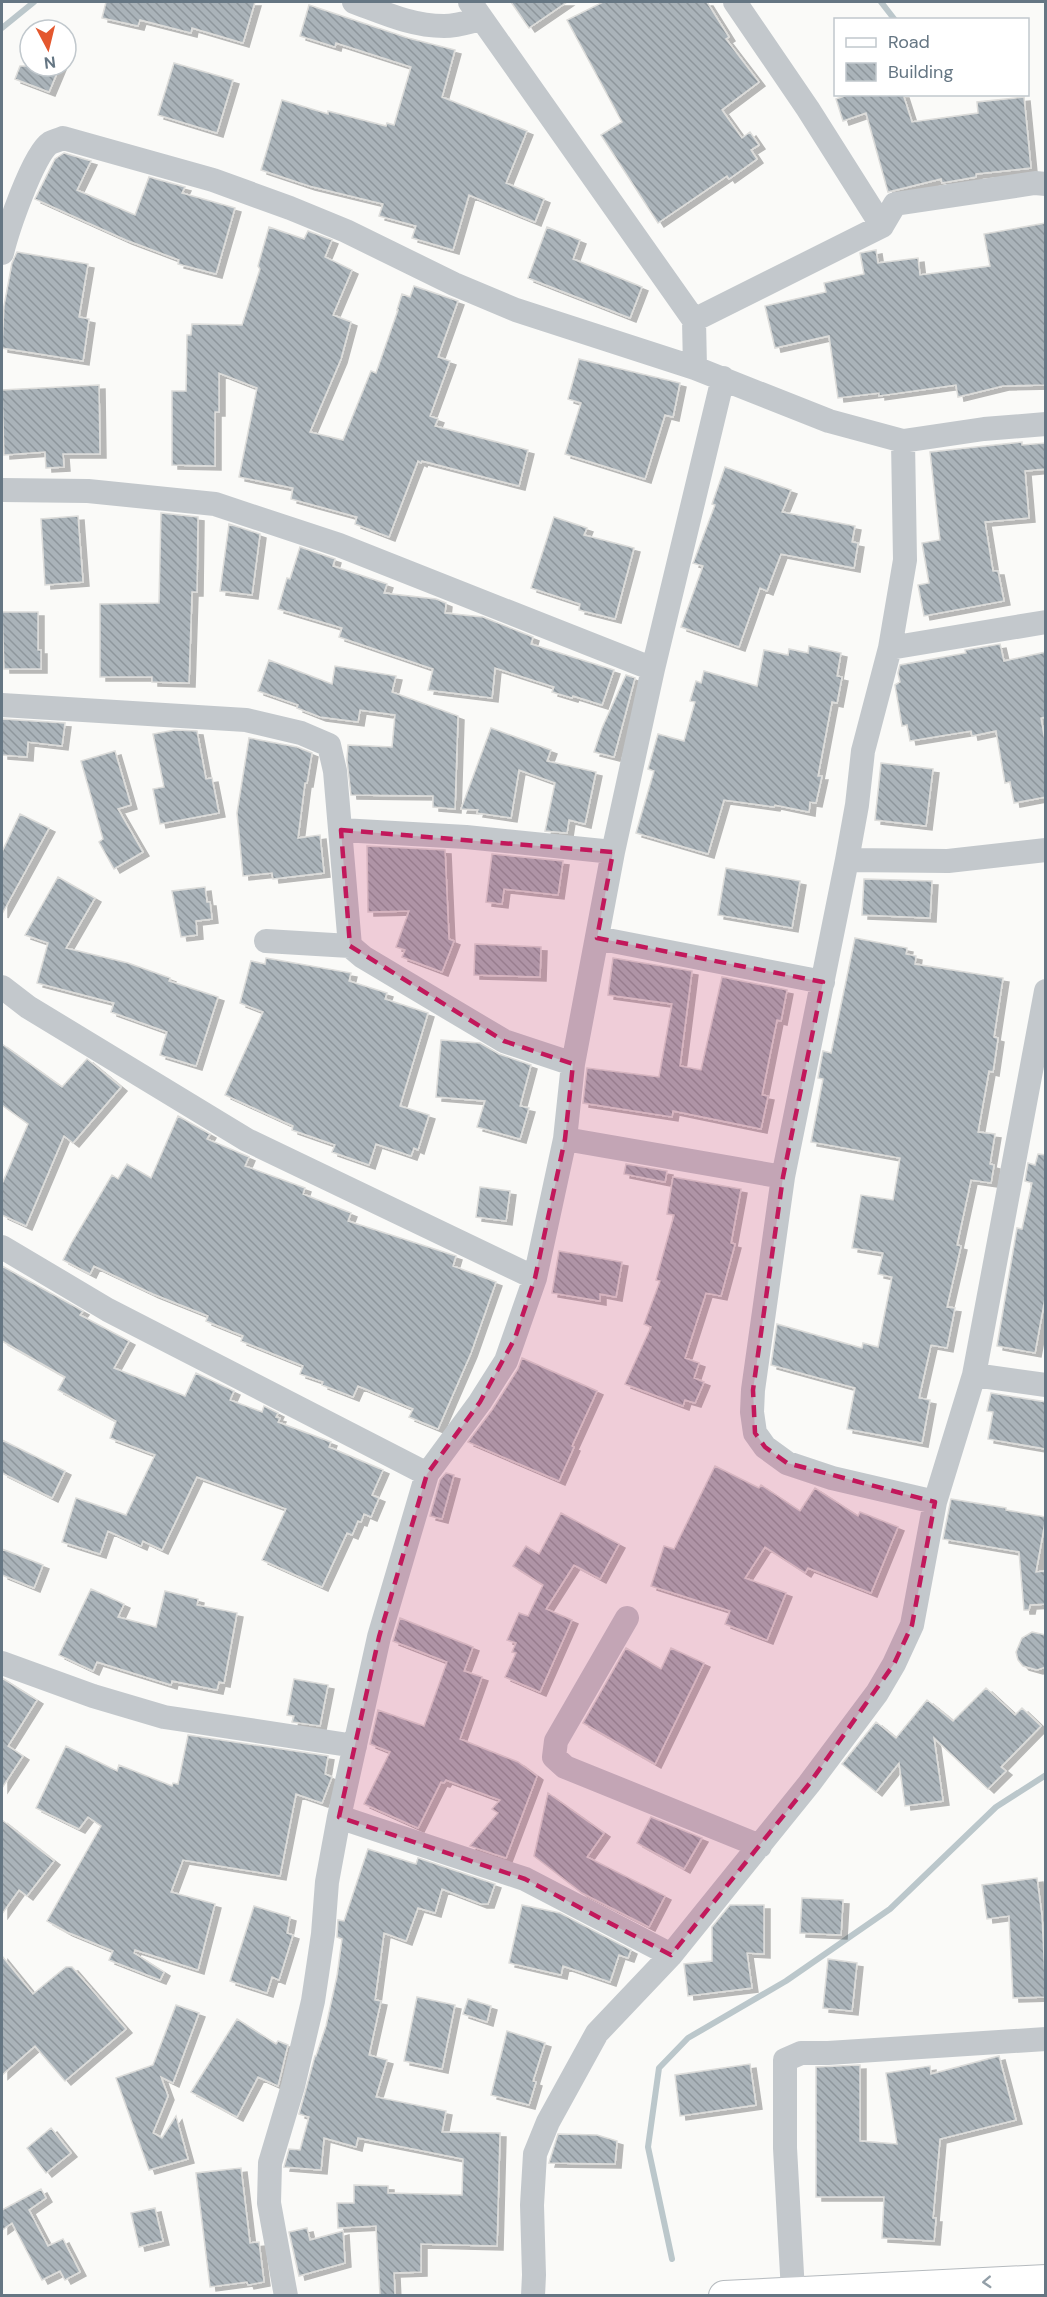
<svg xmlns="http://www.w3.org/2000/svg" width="1047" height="2297" font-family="'DM Sans',sans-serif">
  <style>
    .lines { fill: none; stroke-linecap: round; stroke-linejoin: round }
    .stream { stroke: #bbc7cb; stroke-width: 6 }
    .building { fill: url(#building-back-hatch); stroke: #dcdcda; stroke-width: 1.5; filter: url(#shadow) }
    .major-casing { stroke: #b5babe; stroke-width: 32 }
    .minor { stroke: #c3c8cc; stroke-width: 24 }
    .major { stroke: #fff; stroke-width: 30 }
    .oneway { stroke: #939fa8 }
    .marked { fill: #c2185b; fill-opacity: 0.2; stroke: #c2185b; stroke-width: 4.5; stroke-dasharray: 12 8; stroke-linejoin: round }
  </style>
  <defs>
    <pattern id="building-back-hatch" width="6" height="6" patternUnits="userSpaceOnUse" patternTransform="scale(1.5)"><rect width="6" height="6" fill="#aab3b9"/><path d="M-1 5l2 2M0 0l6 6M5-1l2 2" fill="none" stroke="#8e969c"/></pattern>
    <filter id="shadow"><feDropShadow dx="6" dy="4" stdDeviation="0" flood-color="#0004"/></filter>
  </defs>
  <rect width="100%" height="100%" fill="#fafaf8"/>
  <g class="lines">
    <path class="stream" d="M881,2l14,18
      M2,28l32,-26
      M672,2259l-24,-112 11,-79 29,-30 98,-57 104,-72 106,-102 50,-32"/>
  </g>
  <path class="building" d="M106,2h149l-12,41 -51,-15 -1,5 -51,-13 -2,6 -36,-8z
    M511,2h56l-38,26z
    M603,2h104l22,35 -3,2 33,43 -37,28 20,28 8,-6 9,13 -8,5 6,9 -28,20 -2,-3 -69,47 -57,-88 21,-13 -55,-102z
    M309,5l99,33 47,12 -13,47 85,34 -21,52 38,16 -9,23 -66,-27 -16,55 -41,-12 4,-12 -37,-10 4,-12 -74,-18 -48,-16 21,-70 46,14v-3l58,15 1,-3 7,2 17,-58 -75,-24 -1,4 -35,-11z
    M174,63l59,17 -16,53 -59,-18z
    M20,66h40l-11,26 -34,-13z
    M850,94h53l9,28 66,-9 -1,-11 47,-5 7,71 -55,6v3l-34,6 -1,-4 -53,13 -22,-79 -23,8 -7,-22z
    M64,153l27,8 -14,29 58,25 14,-38 36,10 -3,6 53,15 -19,66 -38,-10 1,-4 -53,-20 -91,-41 20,-40z
    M1046,223v162l-43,1 -45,11 -2,-12 -77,11v-3l-41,5 -9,-62 -54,12 -10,-42 61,-14 -2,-9 40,-9 -4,-21 16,-3 2,13 40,-5 2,17 70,-9 -6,-32z
    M269,227l35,12 4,-8 24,9 -7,17 27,13 -19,45 18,7 -10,37 -31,73 33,8 28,-69 5,2 22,-63h-1l5,-16 8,3 4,-11 44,15 -20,56 12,4 -20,55 8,3 -3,7 93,24 -9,36 -97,-25 -1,2 -3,-2 -29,76 -34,-13 2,-7 -66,-18 2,-11 -54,-11 18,-89 -38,-15v39h-4v54l-43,-1v-74h14l1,-56h4l1,-11 50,1 18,-56 -2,-3z
    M547,227l33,13 -7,19 69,28 -12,31 -102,-40z
    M17,252l71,12 -9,53 10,2 -6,42 -81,-13 2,-42 8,-43z
    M579,359l101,24 -7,34 -8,-2 -20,64 -80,-25 16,-51 -13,-4z
    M99,385l1,69h-37l1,13 -18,1 -1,-16 -41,3 -2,-65z
    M1022,442v3l24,-2v26l-21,2 4,47 -44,4 8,49h5l6,30 -80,15 -6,-31 11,-2 -7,-40 18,-3 -10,-88z
    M725,467l66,23 -9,22 73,14 -3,16 6,1 -4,25 -73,-14 -14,37 -7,-3 -21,59 -58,-20 22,-61 -10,-3 1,-2 21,-56 -3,-1z
    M161,513l37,4 -1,75h-5l-3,91 -37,-1v-5h-52v-73l59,-1z
    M78,516l5,66 -38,3 -4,-66z
    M554,517l33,11 -3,7 50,13 -19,71 -36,-9 1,-6 -49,-16z
    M229,524l31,10 -8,61 -32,-4z
    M300,547l35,12 -2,7 54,18 -3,9 52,6 10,4 -1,10 38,4 50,20 -2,7 83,26 -12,35 -29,-9 -1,2 -20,-6 2,-5 -59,-19 -3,30 -64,-8 5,-21 -94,-32 3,-9 -64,-19 9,-31 3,1z
    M2,612h36v38h3v19h-37z
    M1000,644l4,17 42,-9v65l-5,1 5,28v51l-32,6 -4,-21 -5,1 -9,-52 -24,5 -1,-5 -61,10 -3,-16 -5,1 -7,-41 5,-3 -2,-9 2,-8 66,-12 -1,-3z
    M809,646l32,7 -4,23 5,1 -5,26 -5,-1 -14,74h4l-6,27 -6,-1 -1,10 -34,-7 -1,2 -50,-7 -16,54 -72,-21 18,-62 -6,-2 10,-35 26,7 11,-39 -5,-1 6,-20 5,2 3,-12 53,15 7,-36 24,5 1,-6 19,4z
    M269,660l63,24 3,-18 61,10 -4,16 66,24 -3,93 -22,-2v-11l-82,-1 -4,-35 1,-15 44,2 3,-32 -35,-5 -2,12 -38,-5 -23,-9 1,-3 -40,-14z
    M626,675l9,3 -21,79 -20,-5 8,-24z
    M2,719l63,4 -3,23 -34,-4 -1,15 -25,-2z
    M491,728l60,22 -4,11 49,11 -11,52 -16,-4 -2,13 -22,-2 10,-48 -36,-13 -8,48 -34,-5 1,-3 -17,-1z
    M175,730l22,1 9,48 6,-1 7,35 -59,11 -7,-35 11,-2 -11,-53z
    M249,738l48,9 15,6 -5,30h-2l-7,55 22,-3 4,38 -51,6 -1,-6 -29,3 -6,-63z
    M115,751l16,54 -13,4 25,43 -29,17 -15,-27 4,-3 -22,-78z
    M881,763l52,6 -7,57 -51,-6z
    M20,814l29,14 -47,86v-62z
    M367,846l78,4 4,89 5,2 -12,31 -40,-15 3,-7 -9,-3 13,-36 -41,1z
    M492,854l71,7 -5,34 -54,-6 -2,15 -16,-2z
    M726,868l74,13 -8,47 -74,-13z
    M58,877l37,21 -29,50 62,15 42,15 -1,3 49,16 -22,69 -36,-11 7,-23 -56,-20 3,-9 -77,-20 11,-40 -23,-8z
    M864,879l68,2 -2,37 -68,-3z
    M205,887l2,15h3l2,17 -16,2 1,14 -16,2 -9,-46z
    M855,938l52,10 -1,6 10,2 -1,8 88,14 -9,59 4,1 -5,34 -4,-1 -11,61 17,2 -5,30 4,1 -3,18 -20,-3 -14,65 4,1 -14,61 8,1 -8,40 -16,-3 -12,53 11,2 -8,43 -75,-14 8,-41 -84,-23 6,-41 85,24 1,-5 15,4 14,-70 -14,-3 5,-21 -31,-5 9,-53 32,5 7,-42 -89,-16 12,-63 -5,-1 5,-27 8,2z
    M475,944l66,3 -1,30 -66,-2z
    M266,958l85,15 -2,8 38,12 -2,6 43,14 -28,93 29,9 -11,35 -4,-2 -3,8 -35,-12 -7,21 -37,-13 3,-7 -43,-15 1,-4 -68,-31 38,-83 -23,-9 11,-42 14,3z
    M613,958l79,13 -12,95 21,4 21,-93 65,13 -6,31 -4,-1 -15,75 6,1 -7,33 -88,-18 -1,6 -89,-14 4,-35 72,9 13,-73 -64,-9z
    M441,1040l39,3 19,11 32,11 -11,41 9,2 -9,31 -43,-12 8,-26 -49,-4z
    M2,1044l60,43 25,-28 34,28 -48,56 -9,-7 -38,90 -24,-11v-31l26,-60 -26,-19z
    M178,1116l32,18 -3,5 42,18 -4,9 60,22 -2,6 48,19 -3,8 108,35 -3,10 43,16 -25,71 -33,76 -29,-12 4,-8 -55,-23 -5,11 -31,-12 1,-3 -23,-8 3,-8 -62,-25 2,-5 -37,-15 2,-5 -55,-22 -59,-28 -4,8 -27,-14 9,-18 40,-67 6,4 9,-15 24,14z
    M1038,1154l8,1v138l-11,60 -38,-7 20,-118 5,1 10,-46 -7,-2 3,-18 7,2z
    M626,1164l41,7 -2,11 -41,-8z
    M673,1177l68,12 -10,54 4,1 -14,52 -15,-3 -21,65 14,5 -5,15 10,4 -9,21 -10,-3 -2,6 -58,-22 26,-57 -7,-3 16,-43 -4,-1 18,-65 -7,-1z
    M480,1187l30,4 -4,30 -30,-4z
    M559,1251l63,11 -6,35 -16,-3v7l-48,-8z
    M2,1266l81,45 -3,4 49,26 -15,27 71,28 11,-23 38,18 -4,9 32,12 2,-6 14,7 -2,4 4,1 -2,4 53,20 -2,5 54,23 -11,25 7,3 -8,19 -7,-3 -3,8 -3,-1 -6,14 -5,-2 -25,54 -60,-27 24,-51 -89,-32 -35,73 -19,-9 -2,5 -33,-15 -8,23 -38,-12 14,-44 50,17 29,-60 -45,-17 6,-17 -58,-31 7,-13 -63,-36z
    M522,1358l75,33 -25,55 2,1 -15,34 -91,-39 24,-32 26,-41z
    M991,1393l55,9v47l-58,-10 5,-27 -6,-1z
    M2,1440l63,31 -13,27 -50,-25z
    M715,1466l44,22 2,-3 39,26 15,-23 43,28 2,-4 38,15 -27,66 -63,-25 -3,5 -40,-26 -20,31 41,15 -19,47 -42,-16 5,-13 -79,-25 13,-40 10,3z
    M446,1473l8,2 -12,44 -12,-3 10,-36z
    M951,1499l55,9v2l40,7 -10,55 10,-1v33l-16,1 -1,5h-5l-5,-58 -76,-13z
    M561,1513l58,31 -19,35 -26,-14 -28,44 26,11 -32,72 -35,-15 11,-24 -4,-1 4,-9 -9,-3 12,-27 9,3 15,-31 -30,-19 13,-20 13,8z
    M2,1549l41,16 -9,23 -32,-13z
    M91,1589l33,15 -6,13 38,10 9,-36 33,8 -1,6 40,8 -13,70 -5,-1 -2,8 -45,-9 -1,4 -74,-23 -4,9 -34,-16z
    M400,1618l73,29 -9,24 18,6 -22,62 58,23 19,14 -31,82 -36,-12 28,-33 -6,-4 8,-9 -54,-20 -2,3 -3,-1 -23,46 -54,-24 26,-52 -20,-8 8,-34 46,16 23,-64 -54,-21z
    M1032,1632l14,3v32l-9,3 -14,-4 -5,-6 -2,-8 6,-14z
    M626,1648l35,21 10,-21 33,15 -49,101 -72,-41z
    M2,1678l35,22 -29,46 15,10 -21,32z
    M294,1679l34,6 -8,41 -28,-4 2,-6 -7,-1z
    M986,1688l29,27 7,-7 19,18 -40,41 5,4 -18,18 -54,-51 9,63 -38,5 -6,-43 -23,29 -34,-28 34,-42 20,16 31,-38 26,21z
    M188,1735l140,21 -3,18 7,3 -10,26 -26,-9 -16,82 -97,-16 -12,32 44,12 -17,66 -63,-20 -1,3 30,19 -4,8 -51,-20 4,-9 -46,-19 -20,-11 54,-95 -13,-9 -9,12 -43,-21 30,-62 51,25 2,-6 53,21 1,-3 5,1z
    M548,1793l56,40 -17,24 78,39 -16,31 -67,-34 -48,-37z
    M651,1817l51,21 -18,31 -47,-26z
    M2,1820l52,41 -27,35 -8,-6 -17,24z
    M368,1849l48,15 2,-6 77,26 -7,20h-7l-39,-15 -7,24 -17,-5 -12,33 -22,-8 -9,67 6,1 -12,54 18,5 -11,37 70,14 -4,21 58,1 -3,113 -76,-2v28l-27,1 1,22h-15l-4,-69 -38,2 -1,-25h17v-18l34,1v7l74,2 1,-36 -105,-21 -2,9 -32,-9 -3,32 -37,-3 5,-18 11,1 9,-33 -10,-3 16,-58h1l10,-30 11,-50 5,-37 -5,-2 1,-17 6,1z
    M1037,1878l5,38 4,81 -33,1 -4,-82 -22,3 -5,-34z
    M802,1898l41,2 -2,35 -41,-2z
    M522,1905l38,8 71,37 -3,8 -9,-3 -9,27 -47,-16 -2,9 -52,-12z
    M730,1905h34v49l-17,-1 5,35 -64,8 -4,-32 28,-3v-34z
    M254,1906l36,11 -3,16 6,2 -14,45 -7,-3 -5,16 -37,-12z
    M2,1956l31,38 33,-27h6l54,62 -61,52 -30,-35 -33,29z
    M828,1959l29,4 -5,48 -29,-3z
    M417,1997l38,8 -13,64 -38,-8z
    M468,1999l23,7 -4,16 -24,-8z
    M176,2005l23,8 -26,70 -12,-6 7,19 -15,37 9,5 14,-22 12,43 -39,11 -33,-92 37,-13z
    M237,2019l39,25 2,-3 10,4 -10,41 -20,-9 -21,40 -46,-25z
    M507,2031l38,12 -12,38 3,1 -7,23 -38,-10z
    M999,2056l17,64 -76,19 -7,79h3l-2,23 -52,-3 2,-41h-68v-130l44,-2v76l37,3 -11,-71 44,-7 1,8z
    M750,2064l6,41 -76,11 -5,-41z
    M51,2128l20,25 -25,20 -19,-25z
    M558,2134l39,1 20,6 -2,23 -66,-1z
    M241,2168l9,75 9,-1 5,40 -16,3 -1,-3 -37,5 -14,-114z
    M41,2189l5,9 -17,12 19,36 15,-7 17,33 -15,8 -5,-9 -18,9 -30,-57 -10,7v-20z
    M155,2208l8,33 -24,6 -8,-34z
    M307,2228l3,12 33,-9 2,32 -46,13 -10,-44z"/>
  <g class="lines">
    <g class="major-casing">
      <path id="major" d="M724,2296l322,-16"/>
    </g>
    <path class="minor" d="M354,2c30,11 58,24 90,24 12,0 25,-4 37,-7
      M470,2l224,318 1,48
      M735,2l73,107 74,117
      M2,253c5,-21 31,-99 48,-110 4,-2 9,-3 13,-5l150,42 77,28 56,23 108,53 62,26 179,58 134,53 74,20 81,-12 62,-5
      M694,320l188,-94 13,-22 140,-21 11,1
      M903,441l2,119 -15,88 -27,103 -6,54 -10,55 -64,317 -30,213 -1,22 3,21 10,14 22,16 45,15 103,24
      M2,490l86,1 127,13 124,41 314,124
      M890,648l156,-26
      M2,705l244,15 55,13 28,12 6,26 15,175
      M341,830l125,7 147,15
      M847,860l101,1 98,-11
      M597,938l226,44
      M266,941l84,5 13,11 141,84 69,23
      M2,987l26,20 219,133 288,138
      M565,1139l218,38
      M2,1247l106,63 319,164
      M974,1375l72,10
      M627,1618l-71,123 -2,16 11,10 195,79
      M2,1663l91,33 71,21 191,29
      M339,1817l186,62 146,76
      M793,2292l-8,-144v-88l16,-7h27l218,-14
      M286,2296l-17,-93 1,-40 23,-77 20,-85 10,-67 4,-52 12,-65 40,-180 48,-163 53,-72 26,-41 29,-83 30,-139 8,-75 40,-212 40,-183 70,-291
      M533,2296l1,-21 -2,-70 3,-51 13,-32 49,-89 74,-78 138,-171 68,-91 17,-29 18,-39 23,-123 39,-127 72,-384"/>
    <use href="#major" class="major"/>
  </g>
  <defs><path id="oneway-chevron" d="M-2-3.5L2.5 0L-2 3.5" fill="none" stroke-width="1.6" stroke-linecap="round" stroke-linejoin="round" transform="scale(1.5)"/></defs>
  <use class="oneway" href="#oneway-chevron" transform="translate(987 2282) rotate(177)"/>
  <path class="marked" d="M341,830l272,22 -16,86 226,44 -40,195 -30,213 2,43 10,14 22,16 148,39 -23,123 -18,39 -85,120 -138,171 -146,-76 -186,-62 40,-180 48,-163 53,-72 35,-64 20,-60 30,-139 8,-75 -69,-23 -154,-95z"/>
  <rect width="1047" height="2297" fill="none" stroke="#657683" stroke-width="6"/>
  <rect x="834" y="18" width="195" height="78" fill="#ffffff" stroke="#c1c8cd" stroke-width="1.5"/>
  <rect x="846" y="38" width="30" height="9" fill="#ffffff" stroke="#c1c8cd" stroke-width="1.5"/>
  <text x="888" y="48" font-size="18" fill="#657683">Road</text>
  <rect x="846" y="63" width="30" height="18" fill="url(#building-back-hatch)" stroke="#c1c8cd" stroke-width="1.5"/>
  <text x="888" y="78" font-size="18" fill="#657683">Building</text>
  <g transform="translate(48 48) rotate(173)"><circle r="28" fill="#ffffff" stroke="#c1c8cd" stroke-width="1.5"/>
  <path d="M0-4.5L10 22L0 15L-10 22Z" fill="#e4572e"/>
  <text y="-9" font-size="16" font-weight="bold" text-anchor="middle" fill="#657683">N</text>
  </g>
</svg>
